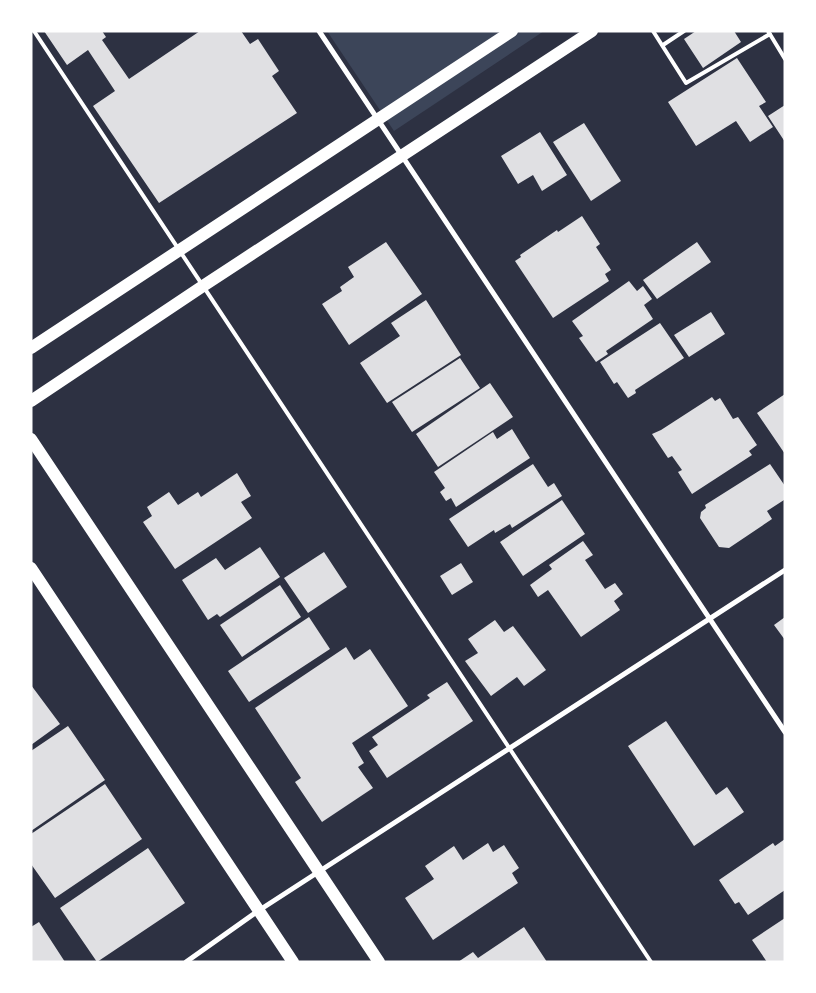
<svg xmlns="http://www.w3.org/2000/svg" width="816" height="993" font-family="'Fira Sans Condensed',sans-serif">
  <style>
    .green { fill: #3c4559 }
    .building { fill: #e0e0e3 }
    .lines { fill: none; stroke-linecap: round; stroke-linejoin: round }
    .service { stroke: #fff; stroke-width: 4 }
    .minor { stroke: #fff; stroke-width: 5 }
    .primary { stroke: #fff; stroke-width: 12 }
  </style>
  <rect width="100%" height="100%" fill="#2d3142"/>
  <path class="green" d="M327,31h217l-150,100z"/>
  <path class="building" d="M44,31h58l4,6 -4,3 27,39 71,-48h41l9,13 8,-5 21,32 -7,5 25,37 -138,90 -66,-97 22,-15 -27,-41 -21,15z
    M696,31h38l7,11 -38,26 -19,-29z
    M737,58l29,44 -7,4 14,21 -23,15 -14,-21 -40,25 -28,-44z
    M785,105v37l-17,-26z
    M584,123l37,58 -30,20 -38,-59z
    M540,132l27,43 -25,16 -9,-16 -15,9 -17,-28z
    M582,216l18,28 -4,3 15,23 -6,4 4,7 -56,37 -38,-57 6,-4 -1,-2 37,-25 1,2z
    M386,242l36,52 -73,51 -27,-41 20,-13 -2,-4 14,-10 -6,-10z
    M697,242l14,20 -54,37 -14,-19z
    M629,281l8,10 6,-5 9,13 -8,6 9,14 -47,32 2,3 -12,8 -17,-24 4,-2 -11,-15z
    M426,300l35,55 -74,48 -27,-40 40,-27 -9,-13z
    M711,312l14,22 -36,23 -15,-22z
    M660,323l24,35 -49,32 1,3 -8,5 -11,-16 -3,2 -14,-22z
    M460,358l20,30 -68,44 -20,-30z
    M490,383l23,34 -75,50 -22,-33z
    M785,394v60l-28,-41z
    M712,397l3,4 5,-3 13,21 5,-2 19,28 -8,6 3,4 -60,39 -14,-22 4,-2 -10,-14 -4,2 -16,-24 9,-4z
    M512,429l18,29 -74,49 -5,-9 -5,3 -6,-9 5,-4 -11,-16 59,-40 4,7z
    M533,464l15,23 6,-4 8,13 -50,32 -2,-4 -15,9 -1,-3 -26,17 -19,-28z
    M770,464l15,22 -1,14 -17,11 5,8 -43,29 -10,-1 -19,-29 1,-6 5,-4 -1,-3z
    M237,473l14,23 -10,6 11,16 -77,51 -32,-47 9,-6 -5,-9 22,-15 9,13 20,-13 3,5z
    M562,500l23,34 -62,42 -23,-34z
    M583,541l10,14 -8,5 20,29 10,-6 8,11 -9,7 6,9 -39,27 -33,-47 -10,7 -8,-12 22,-16 -3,-4z
    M260,547l20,30 -60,40 -3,-3 -9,6 -26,-40 34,-22 9,12z
    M324,552l23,35 -39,26 -24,-35z
    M461,563l12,19 -21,13 -12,-19z
    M280,585l21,32 -59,40 -22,-32z
    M309,617l21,32 -81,53 -21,-31z
    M785,617v23l-11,-15z
    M495,620l9,12 9,-6 33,44 -22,16 -7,-9 -26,19 -26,-35 13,-8 -10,-14z
    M346,647l8,13 16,-11 38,57 -56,37 12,20 -6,4 15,21 -51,34 -27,-40 6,-4 -46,-70z
    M447,682l26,39 -86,57 -18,-27 9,-6 -6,-8 58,-39 -3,-3z
    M31,685l29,39 -29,21z
    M666,721l50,74 11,-8 17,25 -50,34 -66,-100z
    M68,726l37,54 -74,51v-80z
    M105,784l37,55 -87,59 -24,-34v-30z
    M785,839v51l-37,25 -9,-13 -4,2 -16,-24 54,-37 2,3z
    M488,843l5,9 11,-7 15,23 -7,5 6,10 -85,57 -28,-42 29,-19 -9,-13 29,-20 9,14z
    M148,848l37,55 -88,59 -37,-54z
    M785,918v44h-18l-15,-22z
    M39,922l26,40h-34v-35z
    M524,927l23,35h-89l15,-10 5,6z"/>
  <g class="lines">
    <path class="service" d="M34,31l617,931
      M653,31l33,52 84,-49
      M768,31l17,28
      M663,45l21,-14"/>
    <path class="minor" d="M319,31l466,701
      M186,962l72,-51 527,-341"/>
    <path class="primary" d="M31,348l481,-317
      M31,401l172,-115 389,-255
      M31,439l348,523
      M31,568l262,394"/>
  </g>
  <rect width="816" height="993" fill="none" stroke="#ffffff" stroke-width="65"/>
</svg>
